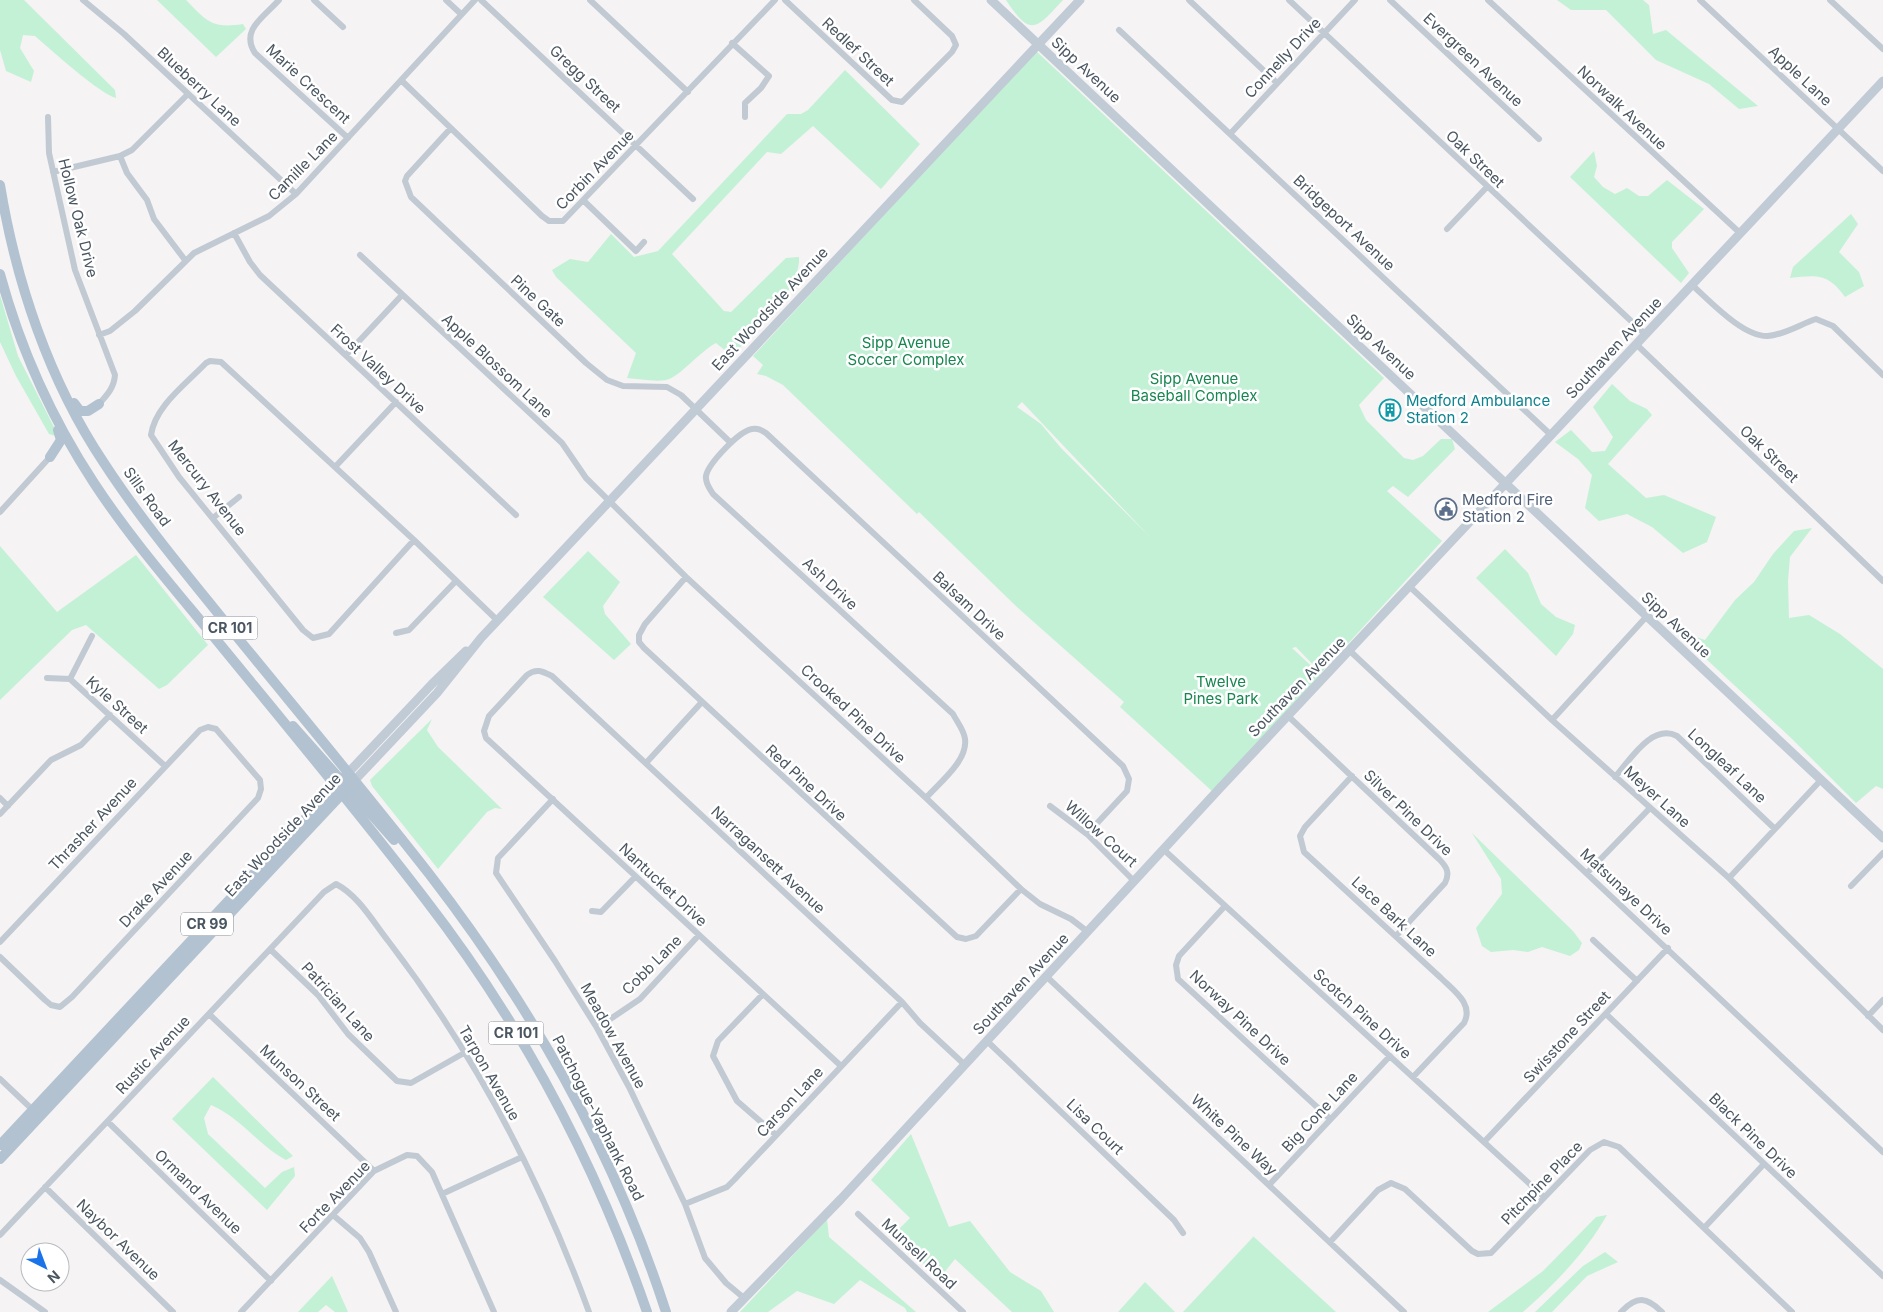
<svg xmlns="http://www.w3.org/2000/svg" width="1883" height="1312" font-family="Inter,sans-serif">
  <style>
    .green { fill: #c3f1d5; fill-rule: evenodd }
    .lines { fill: none; stroke-linecap: round; stroke-linejoin: round }
    .street { stroke: #c1cad2; stroke-width: 6 }
    .secondary { stroke: #c1cbd6; stroke-width: 9 }
    .primary { stroke: #b3c2d1; stroke-width: 10 }
    .labels { text-anchor: middle; stroke-width: 5; stroke-linejoin: round; paint-order: stroke }
    .shield { fill: #fff; stroke: #808990; stroke-width: 1 }
    .shield-label { font-size: 14px; font-weight: bold; fill: #4a5661 }
    .street-label { font-size: 15px; fill: #4a5661; stroke: #fff }
    .park-label { font-size: 15px; fill: #17864f; stroke: #fff }
    .culture-label { font-size: 15px; fill: #0d838f; stroke: #fff; text-anchor: start }
    .service-label { font-size: 15px; fill: #4e5e75; stroke: #fff; text-anchor: start }
  </style>
  <rect width="100%" height="100%" fill="#f5f3f3"/>
  <path class="green" d="M0,0h24l91,90 1,8c-16,-4 -65,-48 -81,-62l-12,-1 -3,13 14,23 -3,11 -25,-11 -6,-21z
    M157,0h29c21,21 25,29 57,24l3,5 -30,28z
    M1006,0h57c-27,29 -32,38 -57,0z
    M1557,0h86l6,5 4,29 13,-4 92,76 -19,3 -30,-25 -53,-24 -50,-50h-35z
    M1036,51l348,327 -25,27 7,15 38,38 9,2 10,-4 18,-17h11l3,10 -47,48 -15,-11 -6,5 55,50 -121,132 -25,-26 -4,1 29,27 -108,117 -93,-85 4,-5 -106,-94 -99,-96 -2,2 -134,-129 -17,-9 -9,-2 6,-9 -10,-9zM1022,402l128,135 -89,-89 -20,-24 -24,-17z
    M845,70l75,74 -39,45 -68,-63 -32,28 -14,-2 -95,102 52,57 7,1 55,-54 13,-1c2,34 -45,74 -67,99l-16,-13c-17,9 -36,34 -50,37 -12,2 -27,-1 -39,-2l9,-25 -80,-76 -4,-7 18,-11 18,3 23,-28 23,23 24,-6 129,-137h14l7,-4z
    M1594,151l3,15 -3,11 9,10 12,7 12,-6 12,8h9l19,-16 37,29 -32,33v6l17,25 -8,10 -111,-106z
    M1851,214l7,10 -19,28 20,20 5,14 -19,11c-17,-24 -28,-22 -55,-19l3,-11z
    M0,295l18,61 41,81 -10,-3 -33,-58 -16,-34z
    M1612,384l18,17 17,8 5,6 -44,49 38,34 18,-3 52,22 -9,25 -24,11 -31,-26 -25,-13 -28,7 -14,-13 7,-33 -14,-16 -23,-17 16,-12 21,22 13,-1 8,-14 -20,-30z
    M1812,528l-22,29 -2,24 1,37 20,-3 31,19 43,35v120l-7,-3 -20,17 -66,-66 -101,-94 4,-7 12,4 30,-40 19,-18 19,-28 21,-23z
    M0,546l57,66 79,-57 72,90 -41,40 -8,4 -73,-64 -14,5 -72,70z
    M1505,549l23,24 13,31 15,13 19,8 -2,9 -17,22 -80,-78z
    M588,551l32,31 -17,24 2,8 26,30 -17,16 -71,-63z
    M432,719l-5,11 11,17 64,62 -7,-1 -8,4 -49,57 -66,-83 -2,-6z
    M1472,833l101,98 9,12 -3,7 -9,6 -28,-9 -14,5 -15,-2 -22,2 -9,-6 -6,-18 26,-34 -1,-15z
    M213,1077l80,79 -7,4c-28,-15 -46,-43 -75,-55l-7,13 4,16 57,54 17,-16 12,-5 1,9 -28,34 -95,-91z
    M911,1134l38,93 21,-6 40,51 31,19 13,21h-42l-57,-53 -16,20 -45,-45 16,-16 -39,-38z
    M1607,1215c-21,37 -52,69 -84,97h-35l55,-41 53,-54z
    M827,1219l2,18 87,75h-9l-2,-4 -45,-28 -26,24 -37,-13 -29,21h-28z
    M1254,1236v1l82,75h-153z
    M1605,1252l13,10 -31,14 -35,36h-17l48,-46z
    M332,1276l16,36h-13l-9,-7 -8,7h-20z
    M1145,1282l30,30h-57z"/>
  <g class="lines">
    <path class="street" d="M83,0l41,34 172,160
      M279,0c-15,17 -39,30 -24,53l93,85
      M314,0l29,27
      M446,0l15,14
      M481,0l212,199
      M590,0l98,92
      M785,0l107,100 10,2 50,-50 4,-7 -4,-9 -38,-36
      M1189,0l88,83
      M1289,0l357,335
      M1390,0l149,139
      M1488,0l252,233
      M1700,0l183,171
      M1830,0l53,49
      M1119,30l432,405
      M732,43l37,33 -8,12 -16,15v14
      M401,80l141,136 7,5h14l212,-221
      M48,117l1,36 26,117 40,105c-1,13 -8,20 -16,29
      M450,129l-43,47 -2,5 6,16 175,166 21,17 16,6 44,1 14,8 50,48
      M1230,134l125,-134
      M120,156l7,17 20,27 7,19 31,41
      M53,172l67,-16 12,-6 56,-56
      M584,201l52,50 8,-9
      M1447,229l39,-41
      M234,233l16,29 10,13 256,240
      M360,255l202,188 24,35 100,99 240,221 95,91 19,15 31,15 17,13
      M1692,285c18,16 51,52 76,51 16,-1 33,-12 48,-17l17,7 50,49
      M99,335l11,-4 25,-20 59,-58 75,-37 27,-22 179,-194
      M1637,345l246,236
      M346,355l56,-60
      M335,467l61,-65
      M0,512l50,-55
      M213,518l26,-21
      M414,540l-85,94 -16,4 -10,-8 -124,-153 -28,-42c4,-29 35,-51 55,-72l4,-2 11,1 193,178 84,81
      M686,577l-41,47 -6,11v7l5,6 313,289 9,2 10,-3 45,-47
      M1409,586l143,134 177,158 154,152
      M396,633l13,-3 47,-49
      M1350,651l533,501
      M47,678l23,1 95,87
      M70,679l22,-43
      M1288,716l151,143c8,8 11,14 6,24l-49,53
      M1552,720l95,-104
      M646,763l55,-60
      M1352,776l-47,51 -5,9 4,16 137,126c13,13 33,26 23,45l-51,54
      M1615,777c15,-17 37,-54 62,-41l98,93
      M0,798l8,8
      M926,798c13,-15 42,-37 39,-59 -1,-9 -8,-17 -12,-25l-240,-220c-3,-5 -8,-11 -7,-18 2,-12 33,-45 46,-47 6,-1 9,1 14,4l357,333 6,13 -2,12 -40,43
      M553,799l-55,59 -2,15 59,88 42,67 32,59 56,117 20,54 21,25 18,15
      M1050,806l37,28 47,47
      M0,814l51,-54 30,-15 29,-30
      M1163,849l381,348
      M1587,873l63,-65
      M1729,878l92,-98
      M1851,886l32,-33
      M1225,906l-46,50 -3,9 2,14 152,140
      M592,911l9,1 34,-35
      M1593,940l44,41
      M0,942l200,-212 8,-3 8,2 44,51 1,9 -3,9 -186,199 -12,10 -9,-2 -6,-5 -45,-43
      M270,949l48,46 30,39 49,47 14,2 53,-30
      M1047,977l357,335
      M763,994l-45,47 -5,15 24,45 39,34
      M209,1014l165,157
      M1606,1014l277,262
      M1868,1016l15,-16
      M597,1028l43,-29 59,-64
      M988,1042l186,178 9,13
      M841,1066l-355,-328 -2,-7 5,-15 38,-41c9,-7 15,-4 25,1l350,326 18,21 45,42
      M0,1079l35,33
      M108,1122l163,159
      M1484,1142l184,-194
      M1269,1185l121,-129
      M45,1187l128,125
      M442,1194l80,-37
      M685,1204l42,-17 7,-7 168,-178
      M858,1214l105,98
      M333,1215l27,23 9,14 27,60
      M1704,1228l60,-64
      M0,1235l324,-343 12,-8c23,12 37,38 53,58 85,111 152,239 200,370
      M1330,1242l48,-52 13,-7 14,6 67,62 6,3 13,-1 99,-103 14,-8 15,5 173,165
      M0,1280l45,32
      M241,1312l133,-141 33,-16 10,1 15,16 62,140
      M1621,1312c16,-17 26,-15 41,0"/>
    <path class="secondary" d="M991,0l892,838
      M348,773l84,-89 34,-33
      M354,781l83,-88 44,-55 599,-638
      M731,1312l110,-113 379,-411 663,-707"/>
    <path class="primary" d="M0,185c16,97 49,196 104,278 39,60 85,114 129,169 66,81 133,161 197,243 101,131 185,279 236,437
      M0,274c20,74 52,145 94,209 38,58 85,111 129,165 68,83 137,166 202,251 96,124 171,265 222,413
      M74,403l6,8h8l11,-7
      M50,457l11,-17 -3,-10
      M293,726l101,114
      M0,1145l348,-372
      M0,1159l354,-378"/>
  </g>
  <defs>
    <g id="building-ring" transform="scale(1.125)"><circle r="9.5" fill="#fff" stroke="#0f9aa8" stroke-width="1.5"/><path d="M-4-6H4V6H1V3H-1V6H-4ZM-2.5-4.3h1.7v1.8h-1.7ZM.8-4.3h1.7v1.8H.8ZM-2.5-1h1.7V.8h-1.7ZM.8-1h1.7V.8H.8Z" fill="#0f9aa8"/></g>
    <g id="civic-ring" transform="scale(1.125)"><circle r="9.5" fill="#fff" stroke="#5c6f8a" stroke-width="1.5"/><path d="M-.6-6.5H3V-4.5H.6V-3L4-1V1h2V6H-6V1h2V-1L-.6-3ZM-1.2 2.5V6h2.4V2.5Z" fill="#5c6f8a"/></g>
  </defs>
  <g fill-rule="evenodd">
    <use href="#building-ring" x="1390" y="410"/>
    <use href="#civic-ring" x="1446" y="509"/>
  </g>
  <g class="labels">
    <g class="shield">
      <rect x="202.5" y="616.5" width="55" height="23" rx="4"/>
      <rect x="181" y="912.5" width="52" height="23" rx="4"/>
      <rect x="488.5" y="1021.5" width="55" height="23" rx="4"/>
    </g>
    <g class="shield-label">
      <text x="230" y="633">CR 101</text>
      <text x="207" y="929">CR 99</text>
      <text x="516" y="1038">CR 101</text>
    </g>
    <g class="street-label">
      <text transform="translate(858 52) rotate(43)" y="5">Redlef Street</text>
      <text transform="translate(1283 58) rotate(-47)" y="5">Connelly Drive</text>
      <text transform="translate(1473 60) rotate(43)" y="5">Evergreen Avenue</text>
      <text transform="translate(1086 70) rotate(43)" y="5">Sipp Avenue</text>
      <text transform="translate(1800 76) rotate(43)" y="5">Apple Lane</text>
      <text transform="translate(585 79) rotate(43)" y="5">Gregg Street</text>
      <text transform="translate(308 84) rotate(43)" y="5">Marie Crescent</text>
      <text transform="translate(199 87) rotate(43)" y="5">Blueberry Lane</text>
      <text transform="translate(1622 108) rotate(43)" y="5">Norwalk Avenue</text>
      <text transform="translate(1475 159) rotate(44)" y="5">Oak Street</text>
      <text transform="translate(303 166) rotate(-45)" y="5">Camille Lane</text>
      <text transform="translate(595 170) rotate(-46)" y="5">Corbin Avenue</text>
      <text transform="translate(78 218) rotate(76)" y="5">Hollow Oak Drive</text>
      <text transform="translate(1344 223) rotate(43)" y="5">Bridgeport Avenue</text>
      <text transform="translate(538 301) rotate(43)" y="5">Pine Gate</text>
      <text transform="translate(770 309) rotate(-47)" y="5">East Woodside Avenue</text>
      <text transform="translate(1381 347) rotate(43)" y="5">Sipp Avenue</text>
      <text transform="translate(1614 348) rotate(-47)" y="5">Southaven Avenue</text>
      <text transform="translate(497 366) rotate(43)" y="5">Apple Blossom Lane</text>
      <text transform="translate(378 369) rotate(43)" y="5">Frost Valley Drive</text>
      <text transform="translate(1769 454) rotate(44)" y="5">Oak Street</text>
      <text transform="translate(207 488) rotate(52)" y="5">Mercury Avenue</text>
      <text transform="translate(147 497) rotate(54)" y="5">Sills Road</text>
      <text transform="translate(830 584) rotate(43)" y="5">Ash Drive</text>
      <text transform="translate(969 606) rotate(43)" y="5">Balsam Drive</text>
      <text transform="translate(1676 625) rotate(43)" y="5">Sipp Avenue</text>
      <text transform="translate(1297 687) rotate(-46)" y="5">Southaven Avenue</text>
      <text transform="translate(117 705) rotate(42)" y="5">Kyle Street</text>
      <text transform="translate(853 714) rotate(43)" y="5">Crooked Pine Drive</text>
      <text transform="translate(1727 766) rotate(43)" y="5">Longleaf Lane</text>
      <text transform="translate(806 783) rotate(43)" y="5">Red Pine Drive</text>
      <text transform="translate(1657 797) rotate(42)" y="5">Meyer Lane</text>
      <text transform="translate(1408 813) rotate(44)" y="5">Silver Pine Drive</text>
      <text transform="translate(93 824) rotate(-47)" y="5">Thrasher Avenue</text>
      <text transform="translate(1101 834) rotate(42)" y="5">Willow Court</text>
      <text transform="translate(283 835) rotate(-47)" y="5">East Woodside Avenue</text>
      <text transform="translate(768 860) rotate(43)" y="5">Narragansett Avenue</text>
      <text transform="translate(663 885) rotate(43)" y="5">Nantucket Drive</text>
      <text transform="translate(156 889) rotate(-47)" y="5">Drake Avenue</text>
      <text transform="translate(1626 892) rotate(43)" y="5">Matsunaye Drive</text>
      <text transform="translate(1394 917) rotate(43)" y="5">Lace Bark Lane</text>
      <text transform="translate(652 965) rotate(-45)" y="5">Cobb Lane</text>
      <text transform="translate(1021 984) rotate(-47)" y="5">Southaven Avenue</text>
      <text transform="translate(338 1002) rotate(48)" y="5">Patrician Lane</text>
      <text transform="translate(1362 1014) rotate(42)" y="5">Scotch Pine Drive</text>
      <text transform="translate(1240 1018) rotate(43)" y="5">Norway Pine Drive</text>
      <text transform="translate(613 1036) rotate(61)" y="5">Meadow Avenue</text>
      <text transform="translate(1567 1037) rotate(-47)" y="5">Swisstone Street</text>
      <text transform="translate(153 1055) rotate(-47)" y="5">Rustic Avenue</text>
      <text transform="translate(489 1073) rotate(60)" y="5">Tarpon Avenue</text>
      <text transform="translate(300 1083) rotate(43)" y="5">Munson Street</text>
      <text transform="translate(790 1102) rotate(-47)" y="5">Carson Lane</text>
      <text transform="translate(1320 1112) rotate(-47)" y="5">Big Cone Lane</text>
      <text transform="translate(598 1118) rotate(63)" y="5">Patchogue-Yaphank Road</text>
      <text transform="translate(1095 1127) rotate(44)" y="5">Lisa Court</text>
      <text transform="translate(1234 1135) rotate(43)" y="5">White Pine Way</text>
      <text transform="translate(1753 1136) rotate(44)" y="5">Black Pine Drive</text>
      <text transform="translate(1542 1183) rotate(-46)" y="5">Pitchpine Place</text>
      <text transform="translate(198 1192) rotate(44)" y="5">Ormand Avenue</text>
      <text transform="translate(335 1197) rotate(-46)" y="5">Forte Avenue</text>
      <text transform="translate(118 1240) rotate(44)" y="5">Naybor Avenue</text>
      <text transform="translate(919 1254) rotate(43)" y="5">Munsell Road</text>
    </g>
    <g class="park-label">
      <text x="906" y="348">Sipp Avenue<tspan x="906" dy="17">Soccer Complex</tspan></text>
      <text x="1194" y="384">Sipp Avenue<tspan x="1194" dy="17">Baseball Complex</tspan></text>
      <text x="1221" y="687">Twelve<tspan x="1221" dy="17">Pines Park</tspan></text>
    </g>
    <g class="culture-label">
      <text x="1406" y="406">Medford Ambulance<tspan x="1406" dy="17">Station 2</tspan></text>
    </g>
    <g class="service-label">
      <text x="1462" y="505">Medford Fire<tspan x="1462" dy="17">Station 2</tspan></text>
    </g>
  </g>
  <g transform="translate(45 1267) rotate(138)"><circle r="24" fill="#ffffff" stroke="#b7bbc0"/>
  <path d="M0-4L9 19L0 12L-9 19Z" fill="#1a73e8"/>
  <text y="-8" font-size="14" font-weight="bold" text-anchor="middle" fill="#4a5661">N</text>
  </g>
</svg>
